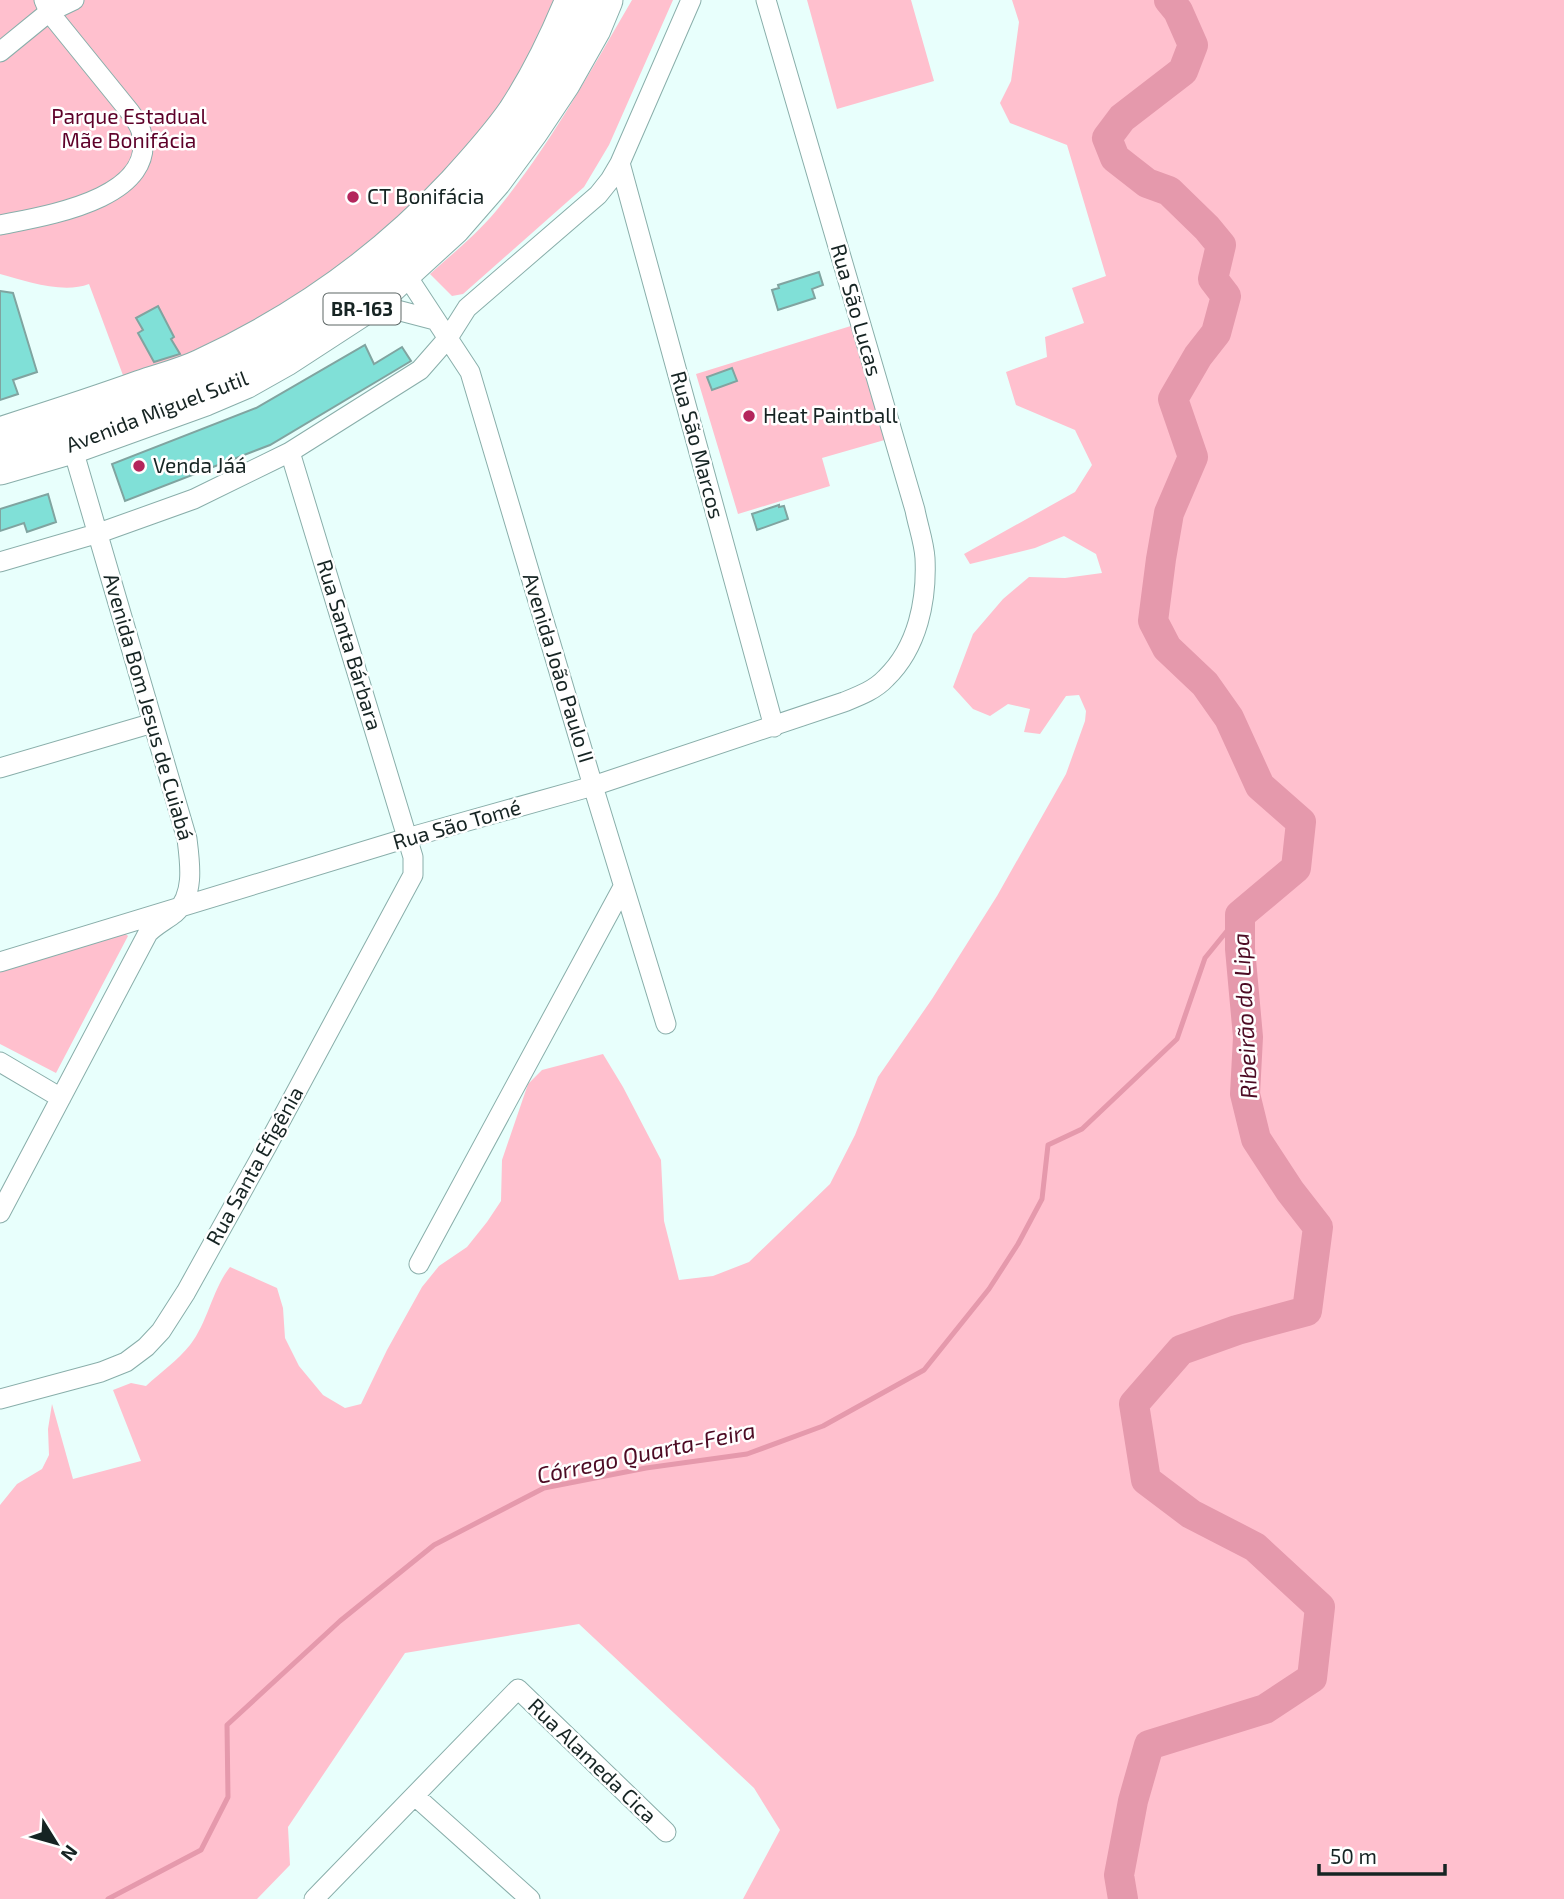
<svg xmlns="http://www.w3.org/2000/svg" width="1564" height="1899" font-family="'Exo 2',sans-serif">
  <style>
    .green { fill: #ffc0ce }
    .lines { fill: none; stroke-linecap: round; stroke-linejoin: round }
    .stream { stroke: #e599ac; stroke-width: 5 }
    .river { stroke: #e599ac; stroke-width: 30 }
    .building { fill: #80e0d7; stroke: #80a4a0; stroke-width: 2 }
    .street-casing { stroke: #89aeaa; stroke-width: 21 }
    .highway-casing { stroke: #89aeaa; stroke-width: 37 }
    .street { stroke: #fff; stroke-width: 19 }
    .highway { stroke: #fff; stroke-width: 35 }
    .poi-dot { fill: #b4265c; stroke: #fff; stroke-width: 2.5 }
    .labels { text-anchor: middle; stroke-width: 5; stroke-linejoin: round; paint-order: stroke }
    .shield { fill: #fff; stroke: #5c6665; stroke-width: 2 }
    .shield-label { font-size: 19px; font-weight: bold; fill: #162423 }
    .park-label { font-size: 21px; fill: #5d0129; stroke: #fff }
    .poi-label { font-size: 21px; fill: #162423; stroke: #fff; text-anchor: start }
    .street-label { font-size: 21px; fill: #162423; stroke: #fff }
    .water-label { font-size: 23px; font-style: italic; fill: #4d0b24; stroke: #fff }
  </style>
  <rect width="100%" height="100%" fill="#e8fffc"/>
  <path class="green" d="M0,0h564l-60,109 -55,68 -144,126 -178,83 -38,-102c-26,10 -64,-3 -89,-10z
    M632,0h41l-64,145 -25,42 -121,107 -11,2 -22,-22c22,-20 47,-40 66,-63 53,-64 94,-139 136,-211z
    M807,0h104l23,81 -97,28z
    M1012,0h552v1899h-821l37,-69 -26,-42 -175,-164 -174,29 -117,174 2,38 -33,34h-257v-394l17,-21 25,-15 7,-14 -1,-26 4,-25 21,75 68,-18 -28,-71 18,-7 15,3c14,-13 32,-26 44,-41 18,-23 22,-55 40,-78l47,21 6,20 2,30 14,28 24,29 22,13 16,-4 26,-54 35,-63 17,-21 28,-19 20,-25 14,-21 1,-41 26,-76 14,-14 61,-16 20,33 38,73 3,61 15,59 34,-4 36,-14 81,-78 25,-49 23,-58 54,-78 65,-103 69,-122 19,-53 1,-10 -7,-16 -13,1 -26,38 -16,-2 6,-23 -22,-5 -18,12 -17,-7 -20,-22 20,-53 30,-35 26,-22 36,1 37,-5 -6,-19 -32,-18 -29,12 -65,16 -6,-10 111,-62 17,-27 -17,-35 -59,-25 -10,-33 41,-15 -2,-20 39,-14 -12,-35 34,-12 -39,-131 -57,-22 -10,-20 11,-22 8,-59z
    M854,325l34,114 -66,19 8,28 -92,28 -42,-140z
    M119,928l9,8 -72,137 -56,-29v-74z"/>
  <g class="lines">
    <path class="stream" d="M108,1899l93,-49 27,-53 -1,-72 113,-104 94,-76 110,-57 102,-20 101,-14 76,-28 101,-56 65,-81 29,-45 24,-45 6,-54 34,-16 95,-90 28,-81 35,-43"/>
    <path class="river" d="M1123,1899l-4,-24 14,-74 16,-56 116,-36 47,-31 8,-71 -65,-60 -64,-33 -45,-34 -12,-76 47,-54 56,-20 70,-19 11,-84 -28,-36 -34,-52 -11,-45 3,-57 -8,-88v-34l56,-47 5,-46 -41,-36 -31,-68 -24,-34 -38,-36 -14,-27 8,-62 8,-46 24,-56 -20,-58 25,-43 18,-23 10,-37 -13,-17 8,-34 -14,-17 -38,-37 -22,-8 -32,-25 -8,-20 15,-20 61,-47 10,-26 -15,-34 -9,-11"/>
  </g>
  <path class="building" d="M819,272l4,13 -11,4 3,9 -37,12 -6,-20 7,-2 -1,-3z
    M0,291l13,2 24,79 -24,8 5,14 -18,6z
    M158,306l16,31 -3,2 9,15 -26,8 -16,-29 5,-3 -7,-12z
    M365,345l9,19 28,-17 9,14 -141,84 -145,56 -13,-37 144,-56z
    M732,368l5,13 -25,9 -5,-13z
    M48,494l8,28 -29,10 -3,-9 -24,8v-22z
    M779,505v2l5,-1 4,13 -31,11 -5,-16z"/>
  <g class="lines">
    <g class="street-casing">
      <path id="street" d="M0,52l49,-40 25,-12
        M620,163l154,564
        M0,225c44,-9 160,-26 141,-94 -2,-7 -7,-13 -11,-19l-81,-100 -5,-12
        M405,273l65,99 123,414 73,238
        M370,303l65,17
        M0,562l99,-29 95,-34 96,-47 130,-82 28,-32 19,-30 131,-113 12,-15 10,-17 71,-163
        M0,768l153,-45
        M0,962l407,-124 186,-52 251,-84c15,-6 31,-12 42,-24 32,-31 41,-78 39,-120 -1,-16 -7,-32 -10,-48l-149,-510
        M0,1062l61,36
        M0,1213l148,-280c8,-8 18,-13 27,-20 20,-18 15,-50 12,-74l-115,-393
        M419,1264l204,-377
        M0,1399l101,-27 25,-10 20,-15 15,-16 25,-39 81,-146 146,-271v-18l-123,-405
        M415,1796l115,103
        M314,1899l204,-210 148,143"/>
    </g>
    <g class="highway-casing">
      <path id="highway" d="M0,435c47,-15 94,-30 141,-47 20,-7 41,-12 60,-21 95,-44 181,-104 253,-181 21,-23 43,-47 61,-73 23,-35 42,-74 58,-113
        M0,467l72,-21 133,-48 40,-17 39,-22 86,-56 83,-76 41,-47 37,-50 32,-48 30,-53 12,-29"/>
    </g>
    <use href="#street" class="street"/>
    <use href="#highway" class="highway"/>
  </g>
  <g class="poi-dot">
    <circle cx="353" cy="197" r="7"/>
    <circle cx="749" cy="416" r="7"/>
    <circle cx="139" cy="466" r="7"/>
  </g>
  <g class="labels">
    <rect class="shield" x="323.5" y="293.5" width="77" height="31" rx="5"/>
    <g class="shield-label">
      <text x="362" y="316">BR-163</text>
    </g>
    <g class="park-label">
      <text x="129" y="124">Parque Estadual<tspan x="129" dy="24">Mãe Bonifácia</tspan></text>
    </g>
    <g class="poi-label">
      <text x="367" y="204">CT Bonifácia</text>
      <text x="763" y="423">Heat Paintball</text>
      <text x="153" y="473">Venda Jáá</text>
    </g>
    <g class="street-label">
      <text transform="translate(856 310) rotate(74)" y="7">Rua São Lucas</text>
      <text transform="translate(157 412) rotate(-21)" y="7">Avenida Miguel Sutil</text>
      <text transform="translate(697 445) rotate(75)" y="7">Rua São Marcos</text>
      <text transform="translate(349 645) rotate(73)" y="7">Rua Santa Bárbara</text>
      <text transform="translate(558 668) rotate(73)" y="7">Avenida João Paulo II</text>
      <text transform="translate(148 707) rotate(74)" y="7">Avenida Bom Jesus de Cuiabá</text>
      <text transform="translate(457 825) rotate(-16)" y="7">Rua São Tomé</text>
      <text transform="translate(255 1166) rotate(-61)" y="7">Rua Santa Efigênia</text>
      <text transform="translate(592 1761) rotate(44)" y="7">Rua Alameda Cica</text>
    </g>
    <g class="water-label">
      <text transform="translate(1245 1016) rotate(-93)" y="8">Ribeirão do Lipa</text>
      <text transform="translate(646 1453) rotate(-12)" y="8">Córrego Quarta-Feira</text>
    </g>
  </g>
  <g transform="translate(56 1843) rotate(127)" stroke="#ffffff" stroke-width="5" paint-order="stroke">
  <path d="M0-5L12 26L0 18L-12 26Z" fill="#162423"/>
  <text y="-10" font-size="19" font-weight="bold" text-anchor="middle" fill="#162423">N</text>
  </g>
  <path d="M1319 1864v10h126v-10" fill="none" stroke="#162423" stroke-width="3.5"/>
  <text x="1330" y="1864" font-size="21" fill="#162423" stroke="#ffffff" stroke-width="5" paint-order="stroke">50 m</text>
</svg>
